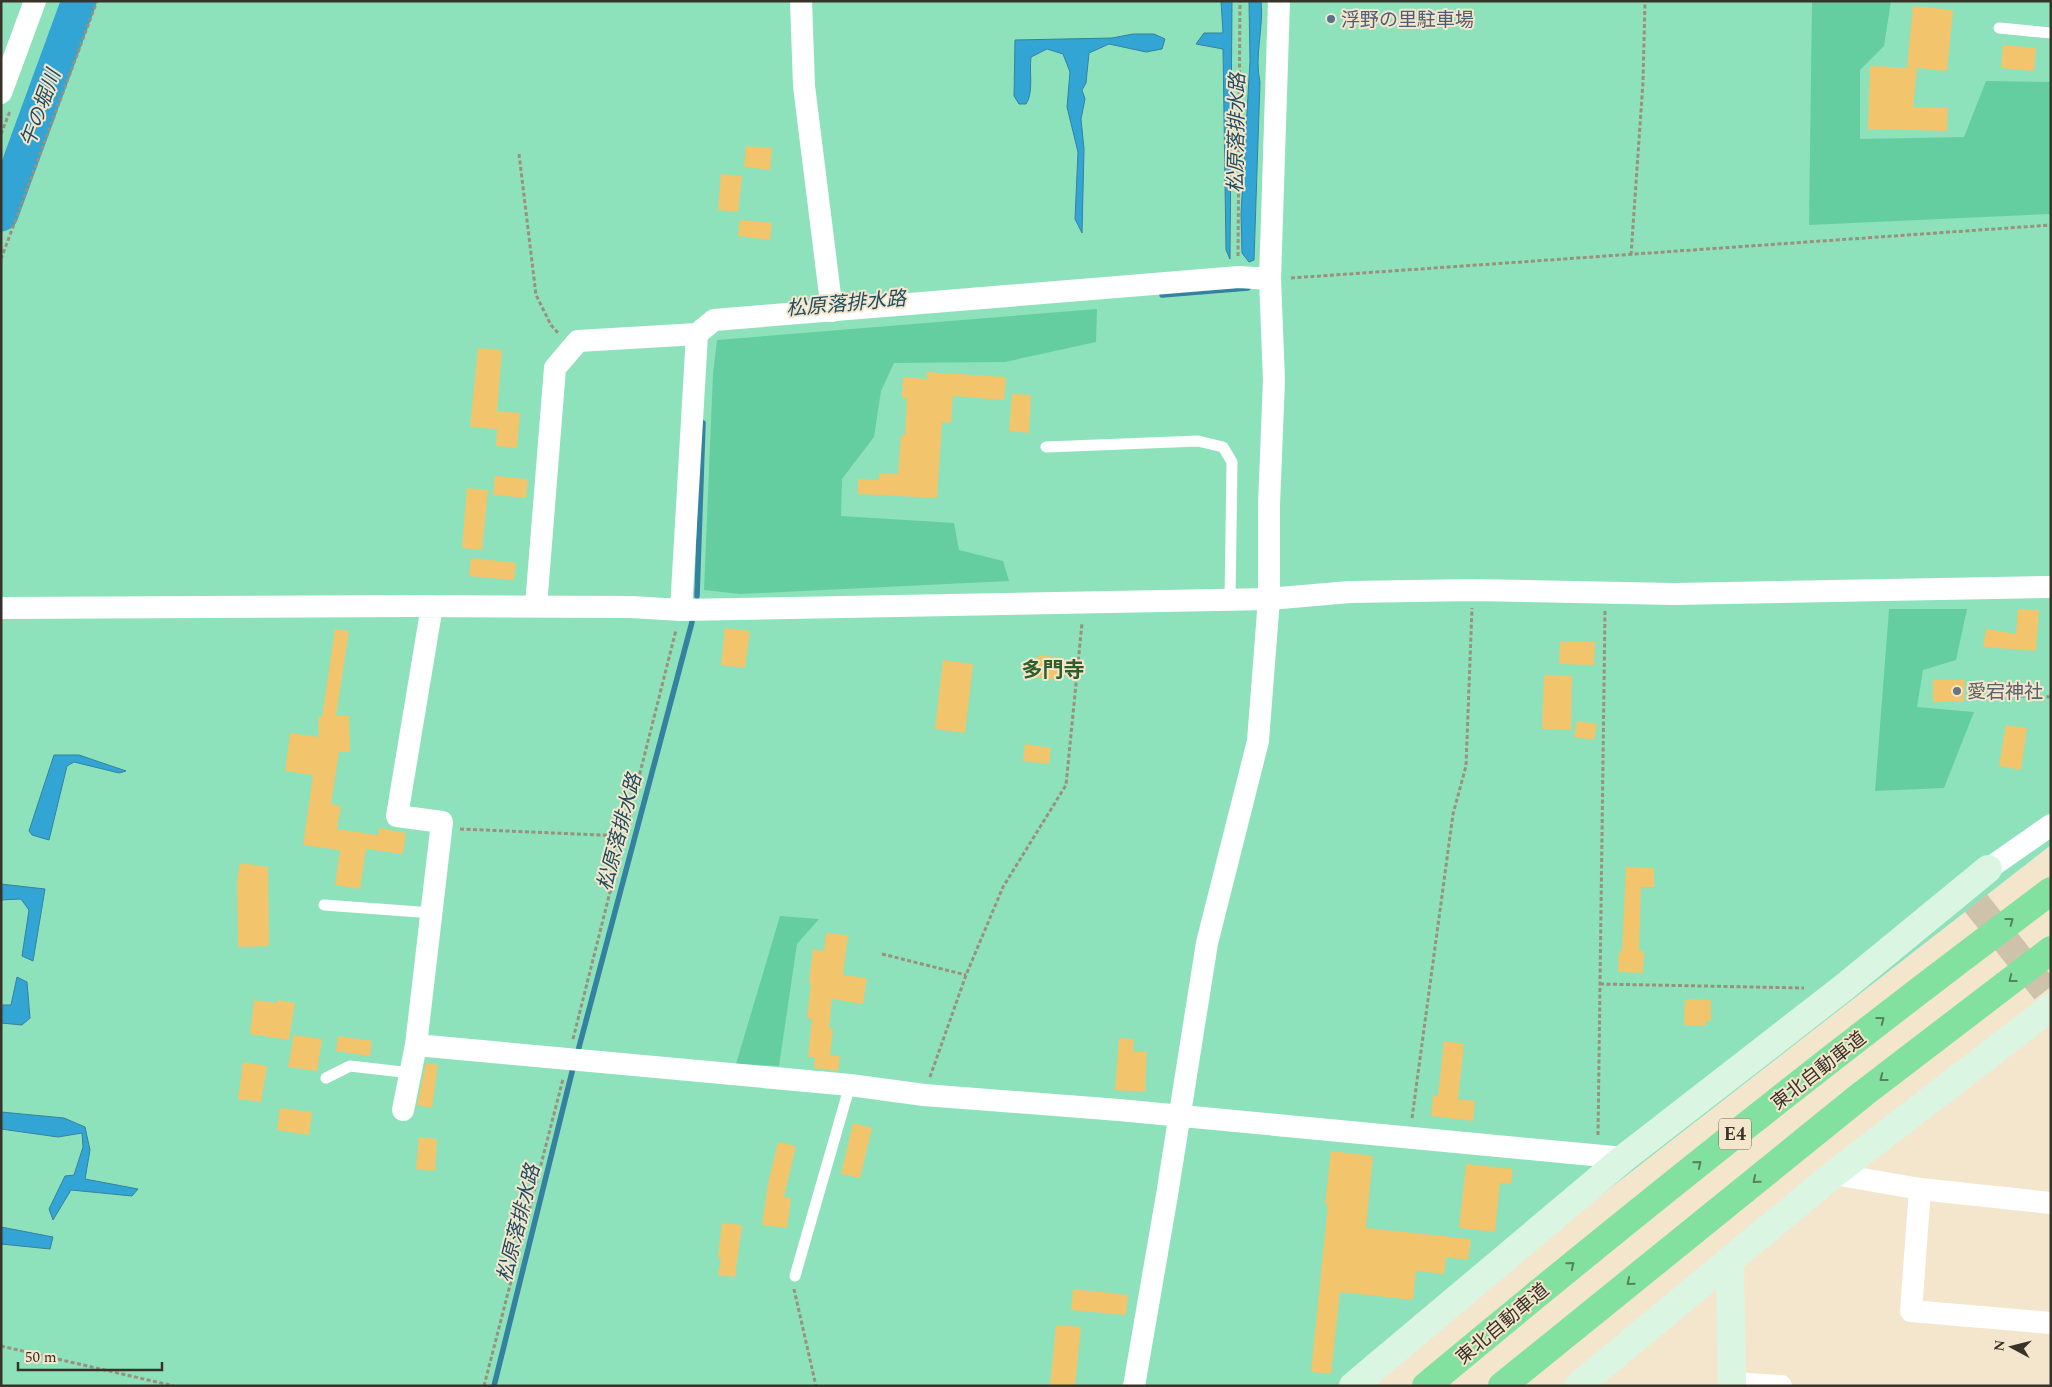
<svg xmlns="http://www.w3.org/2000/svg" width="2052" height="1387" font-family="Spectral,'Noto Sans JP',serif">
  <style>
    .green { fill: #8ee2bb }
    .forest { fill: #64cea1 }
    .water { fill: #32a5d4; stroke: #3482a0 }
    .lines { fill: none; stroke-linecap: round; stroke-linejoin: round }
    .stream { stroke: #3482a0; stroke-width: 5.5 }
    .river { stroke: #32a5d4; stroke-width: 35 }
    .building { fill: #f2c46b }
    .secondary-tunnel { stroke: #cec2ab; stroke-width: 28; stroke-dasharray: 28 14; stroke-linecap: butt }
    .path { stroke: #9a907e; stroke-width: 3; stroke-dasharray: 4 2.5; stroke-linecap: butt }
    .lane { stroke: #fff; stroke-width: 11 }
    .street { stroke: #fff; stroke-width: 22 }
    .secondary { stroke: #daf6e2; stroke-width: 28 }
    .highway { stroke: #82e19e; stroke-width: 28 }
    .oneway { stroke: #59815d }
    .service-dot { fill: #5c6f8a; stroke: #f4e6cc; stroke-width: 2 }
    .worship-dot { fill: #6b7280; stroke: #f4e6cc; stroke-width: 2 }
    .labels { text-anchor: middle; stroke-width: 4; stroke-linejoin: round; paint-order: stroke }
    .shield { fill: #f4e6cc; stroke: #706859; stroke-width: 1 }
    .shield-label { font-size: 18px; font-weight: bold; fill: #383228 }
    .service-label { font-size: 19px; fill: #4e5e75; stroke: #f4e6cc; text-anchor: start }
    .worship-label { font-size: 19px; fill: #5b616d; stroke: #f4e6cc; text-anchor: start }
    .street-label { font-size: 19px; fill: #383228; stroke: #f4e6cc }
    .water-label { font-size: 20px; font-style: italic; fill: #1e4c60; stroke: #f4e6cc }
    .quarter-label { font-size: 21px; font-weight: bold; fill: #2d5f29; stroke: #f4e6cc }
  </style>
  <rect width="100%" height="100%" fill="#f4e6cc"/>
  <path class="green" d="M1,1h2050v844l-695,541h-1355z"/>
  <path class="forest" d="M1812,1h79l-7,45 -24,24v69l104,-2 22,-56 65,1v132l-242,11z
    M1097,309l-1,33 -91,20 -111,1 -13,28 -7,46 -32,42 -1,37 113,7 5,27 44,11 6,20 -269,13 -36,-4 9,-216 4,-34z
    M1889,609h78l-11,51 -33,10 -6,37 57,5 -30,76 -69,3z
    M780,916l39,3 -22,25 -18,122 -43,-2z"/>
  <path class="water" d="M1221,1h11l-2,258 -4,-9 -3,-201 -27,-5 8,-11h19z
    M1249,1h12c3,27 -7,55 -1,81l-6,178 -5,2 -7,-9 -1,-39 9,-153z
    M1133,34h21l11,5 -3,10 -16,3 -37,-8 -20,9 -3,30 -4,7 3,9 -4,20 3,30 -2,84 -7,-14 3,-67 -11,-45 3,-35 -7,-18 -16,-5 -16,8c-2,15 3,35 -5,47h-7l-5,-8 1,-56 97,-2z
    M54,755h25l47,16 -7,2 -45,-11 -7,4 -18,74 -17,-5 -3,-4z
    M1,884l44,5 -12,72 -11,-5 7,-46 -8,-11 -20,1z
    M17,977l10,5 3,36 -8,7 -21,-2v-18h10z
    M1,1112l63,6 21,9 5,23 -5,29 53,10 -6,7 -61,-6 -18,30 -4,-11 16,-33 9,-1 9,-28 -1,-14 -24,4 -57,-8z
    M1,1227l52,10 -3,12 -49,-5z"/>
  <g class="lines">
    <path class="stream" d="M1162,295l86,-7
      M697,596l6,-173
      M578,1051l114,-429
      M494,1386l79,-318"/>
    <path class="river" d="M1,214l78,-213"/>
  </g>
  <path class="building" d="M1913,6l40,4 -6,61 -40,-4z
    M2003,45l33,3 -2,23 -33,-3z
    M1870,66l47,2 -4,39 35,1 -1,23 -79,-2z
    M746,146l26,2 -2,22 -26,-3z
    M721,174l21,2 -4,36 -20,-2z
    M740,220l32,3 -2,17 -32,-4z
    M478,348l24,2 -5,61 23,2 -3,35 -21,-2 1,-17 -27,-2z
    M927,372l79,5 -2,23 -51,-4 -2,27 -9,-1 -5,76 -79,-4v-15l21,1v-7l19,1 3,-39h4l2,-37h-5l1,-21 24,2z
    M1012,394l19,1 -2,38 -20,-2z
    M495,476l33,3 -2,19 -33,-3z
    M467,488l21,2 -6,60 -20,-2z
    M471,558l45,5 -2,17 -45,-4z
    M2018,609l21,1 -3,41 -53,-4 3,-18 30,5z
    M725,628l25,3 -5,37 -24,-3z
    M335,629l14,2 -13,85h13l1,36h-11l-8,52 10,2 -4,23 41,6 1,-7 27,5 -3,21 -37,-5 -6,40 -25,-4 5,-35 -37,-5 10,-70 -28,-4 5,-38 29,4 -1,-20h4z
    M1560,642h35l-1,23 -35,-1z
    M1038,655l25,3 -2,22 -25,-3z
    M943,660l30,4 -8,69 -30,-4z
    M1544,675l28,1 -1,54 -29,-1z
    M1933,680h32l-1,21 -31,1z
    M1577,721l20,3 -3,16 -20,-3z
    M2006,725l21,3 -6,42 -22,-4z
    M1025,744l26,4 -2,16 -26,-3z
    M240,863l28,4 1,79 -31,1 -1,-66z
    M1626,867l28,1v19h-13l-2,64h5l-1,22 -25,-1 1,-21h3z
    M826,933l22,2 -5,40 24,3 -4,26 -31,-5 -3,29 4,1 -3,26 10,1 -2,15 -24,-3 1,-11h-7l4,-38 -5,-1 4,-35 -2,-1 4,-33 11,2z
    M1685,999l26,1v21h-5v5l-22,-1z
    M254,1000l23,3 1,-3 17,3 -6,37 -39,-6z
    M294,1035l28,4 -5,32 -29,-4z
    M338,1036l34,5 -2,15 -34,-5z
    M1119,1038l15,1 -1,12 14,1 -2,40 -30,-2z
    M1444,1041l20,3 -6,55 17,2 -2,20 -42,-5 2,-20h5z
    M243,1062l24,4 -6,36 -23,-3z
    M426,1063l12,2 -6,43 -15,-3z
    M280,1108l32,4 -3,23 -32,-5z
    M853,1123l19,5 -12,50 -19,-4z
    M419,1137l18,2 -2,32 -19,-2z
    M778,1142l18,4 -12,51 7,1 -4,30 -25,-3 6,-41z
    M1331,1151l42,5 -7,72 105,11 -3,21 -22,-3 -2,17 -28,-3 -3,29 -73,-8 -9,82 -20,-2 17,-167h-3z
    M1466,1164l47,5 -2,15 -11,-1 -5,49 -36,-4z
    M722,1223l20,2 -7,52 -17,-2 3,-17 -3,-1z
    M1073,1289l55,6 -2,20 -55,-5z
    M1056,1325l25,2 -6,59h-25z"/>
  <g class="lines">
    <path class="secondary-tunnel" d="M1976,903l71,90"/>
    <path class="path" d="M1,134l9,-23
      M519,154l17,141 15,30 7,8
      M1631,255l12,-173 2,-81
      M1238,256l2,-255
      M1,259l96,-258
      M1291,278l760,-53
      M1988,695l63,2
      M460,829l164,7
      M882,954l84,21
      M1600,984l204,4
      M573,1039l103,-409
      M930,1077l36,-102 37,-88 63,-102 16,-162
      M1412,1118l41,-304 13,-48 6,-158
      M1598,1135l7,-524
      M794,1289l22,97
      M1,1346l173,40
      M484,1386l79,-307"/>
    <path class="lane" d="M1999,28l52,5
      M1046,447l152,-6 25,6 9,15 -2,138
      M324,905l109,8
      M326,1078l24,-12 61,7
      M795,1276l55,-191"/>
    <path class="street" d="M801,1l3,85 28,225
      M1,93l34,-92
      M432,606l-35,210 45,6 -26,223 434,40 74,10 195,15 505,48
      M536,606l19,-238 23,-27 119,-7
      M1,608l413,-2 217,1 50,3 588,-11 81,-7 123,-2 201,4 377,-7
      M681,610l16,-276 17,-14 525,-43 31,2
      M1988,869l63,-44
      M403,1110l13,-65
      M1834,1174l86,15 131,14
      M1920,1189l-9,122 140,12
      M1732,1383l49,3
      M1134,1386l33,-191 40,-252 51,-202 11,-142v-94l5,-125 -4,-101 9,-278"/>
    <path class="secondary" d="M1730,1260l2,126
      M1353,1386l271,-228 219,-170 145,-119
      M1578,1386l256,-212 217,-167"/>
    <path class="highway" d="M1426,1386c204,-170 412,-336 625,-495
      M1502,1386l362,-293 187,-143"/>
  </g>
  <defs><path id="oneway-chevron" d="M-2-3.5L2.5 0L-2 3.5" fill="none" stroke-width="1.6" stroke-linecap="round" stroke-linejoin="round" transform="scale(1.25)"/></defs>
  <g class="oneway">
    <use href="#oneway-chevron" transform="translate(2010 921) rotate(-37)"/>
    <use href="#oneway-chevron" transform="translate(2012 979) rotate(142)"/>
    <use href="#oneway-chevron" transform="translate(1881 1020) rotate(-38)"/>
    <use href="#oneway-chevron" transform="translate(1883 1078) rotate(142)"/>
    <use href="#oneway-chevron" transform="translate(1698 1164) rotate(-39)"/>
    <use href="#oneway-chevron" transform="translate(1756 1180) rotate(141)"/>
    <use href="#oneway-chevron" transform="translate(1571 1265) rotate(-39)"/>
    <use href="#oneway-chevron" transform="translate(1630 1282) rotate(141)"/>
  </g>
  <circle class="service-dot" cx="1331" cy="19" r="5"/>
  <circle class="worship-dot" cx="1957" cy="691" r="5"/>
  <g class="labels">
    <rect class="shield" x="1719" y="1118.5" width="32" height="31" rx="4"/>
    <g class="shield-label">
      <text x="1735" y="1140">E4</text>
    </g>
    <g class="service-label">
      <text x="1341" y="26">浮野の里駐車場</text>
    </g>
    <g class="worship-label">
      <text x="1967" y="698">愛宕神社</text>
    </g>
    <g class="street-label">
      <text transform="translate(1818 1070) rotate(-38)" y="7">東北自動車道</text>
      <text transform="translate(1502 1323) rotate(-40)" y="7">東北自動車道</text>
    </g>
    <g class="water-label">
      <text transform="translate(40 108) rotate(-70)" y="7">午の堀川</text>
      <text transform="translate(1236 133) rotate(-89)" y="7">松原落排水路</text>
      <text transform="translate(846 303) rotate(-5)" y="7">松原落排水路</text>
      <text transform="translate(619 832) rotate(-75)" y="7">松原落排水路</text>
      <text transform="translate(518 1223) rotate(-76)" y="7">松原落排水路</text>
    </g>
    <g class="quarter-label">
      <text x="1053" y="677">多門寺</text>
    </g>
  </g>
  <rect width="2052" height="1387" fill="none" stroke="#383228" stroke-width="5"/>
  <g transform="translate(2012 1347) rotate(277)" stroke="#f4e6cc" stroke-width="4" paint-order="stroke">
  <path d="M0-4L9 19L0 12L-9 19Z" fill="#383228"/>
  <text y="-8" font-size="14" font-weight="bold" text-anchor="middle" fill="#383228">N</text>
  </g>
  <path d="M18 1362v8h144v-8" fill="none" stroke="#383228" stroke-width="2.5"/>
  <text x="25" y="1362" font-size="15" fill="#383228" stroke="#f4e6cc" stroke-width="4" paint-order="stroke">50 m</text>
</svg>
